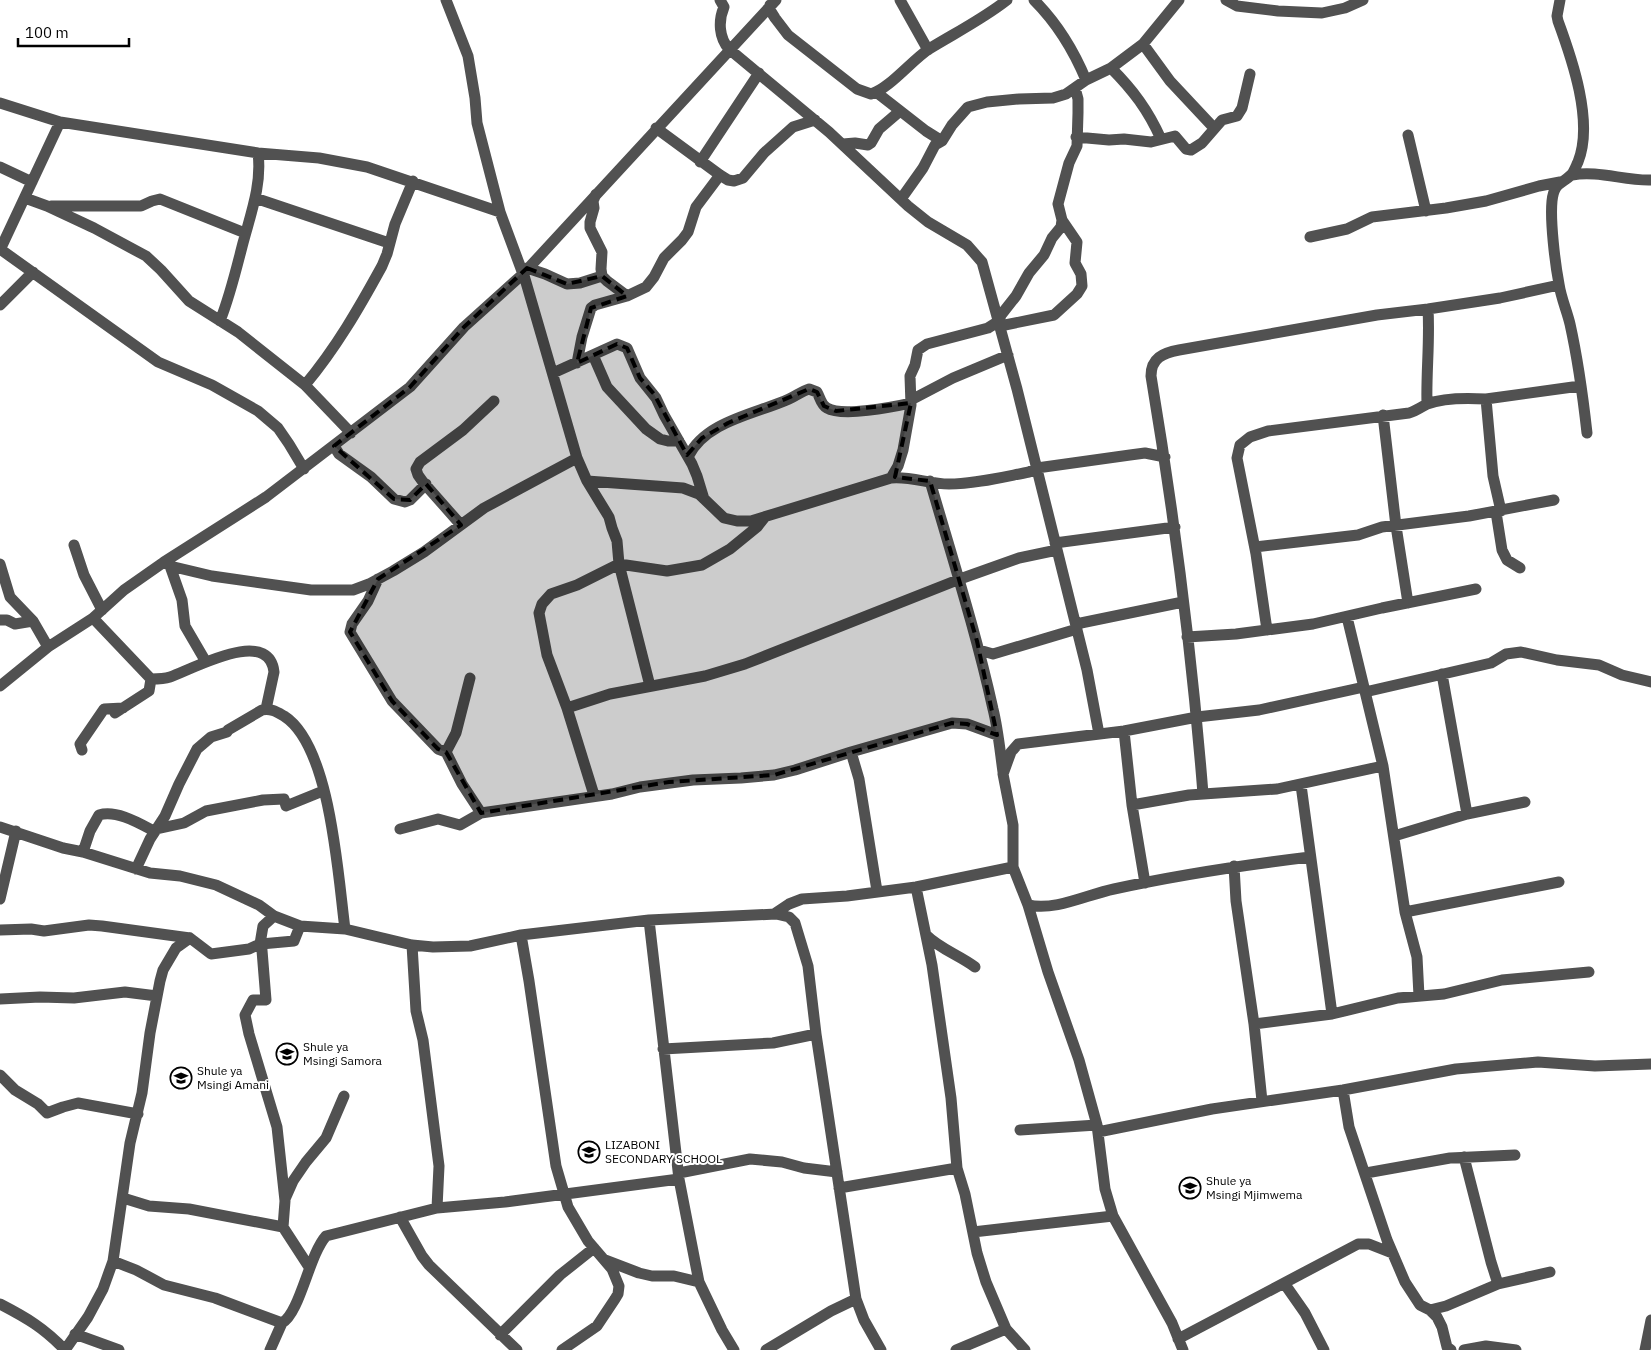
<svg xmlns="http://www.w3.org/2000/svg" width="1651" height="1350" font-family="'IBM Plex Sans',sans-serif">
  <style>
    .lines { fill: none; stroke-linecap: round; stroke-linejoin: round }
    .minor { stroke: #515151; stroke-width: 11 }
    .marked { fill: #000; fill-opacity: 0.2; stroke: #000; stroke-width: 4; stroke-dasharray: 10 6; stroke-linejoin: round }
    .labels { text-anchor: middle; stroke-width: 4; stroke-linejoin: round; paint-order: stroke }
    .poi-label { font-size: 12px; fill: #000; stroke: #fff; text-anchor: start }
  </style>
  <rect width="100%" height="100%" fill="#fff"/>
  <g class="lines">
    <path class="minor" d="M446,0l22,56 7,42 2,25 23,89 23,62
      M720,0l4,7c-6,14 -5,31 5,42l100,83 79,74 20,16 39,23 15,17 35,127 70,281 12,64
      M900,0l28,50
      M1034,0c23,23 40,51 52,80
      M1226,0l11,6 41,5 44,2 23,-5 18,-8
      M1560,0l-3,16 1,5c14,38 36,101 20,141 -2,4 -4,10 -7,13 -10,10 -17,7 -19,26 -2,20 3,62 7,83 2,14 8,27 11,40 8,36 13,73 17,109
      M770,5v5l5,8 13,17 69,54 14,5c19,-6 40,-33 58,-45 26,-16 54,-30 78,-49
      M1143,44l27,37 44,47
      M1111,68c22,22 37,42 50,71
      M876,92l50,39 16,10
      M0,103l60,19 198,31 61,5 48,9 133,45
      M656,128l64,47 8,5 6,1 9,-3 21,-25 29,-26 22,-7
      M1408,135l18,76
      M1076,137l33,3 15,-1 27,3 24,-6 11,13 5,1 11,-7 20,-23 15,-4 5,-8 8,-34
      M843,144l12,-1 13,2 3,-2 8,-14 21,-18
      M700,162l59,-89
      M0,167l32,15
      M1572,175c26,-5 53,6 79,5
      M596,194l-3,7 1,7 -4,14v6l12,24 -1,17 1,7 5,5 20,15
      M25,198l22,8 47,22 52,28 15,14 28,31 49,31 67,53
      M255,198l134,45
      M901,199l22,-31 12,-23 7,-4 10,-16 16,-18 19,-5 32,-3 34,-1 13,-4 20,-14 25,-12 32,-24 36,-44
      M51,206h90l11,-5 8,-2 85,34
      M1310,237l37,-8 25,-12 74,-9 40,-7 53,-15 21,-4
      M0,249l158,113 54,23 46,26 20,17 11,16 15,25
      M0,250l60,-128
      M527,268l18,6 22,10 13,-1 22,-7
      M523,272l54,186 10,23 22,36 3,11 5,13 2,23 31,122
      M0,305l33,-33
      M220,321c10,-25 16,-51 23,-78 8,-30 19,-59 15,-90
      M1000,326l54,-11 23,-21 5,-8 -1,-12 -6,-11 2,-21 -15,-22 -4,-16 11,-41 8,-17 1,-33v-14l-3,-11
      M593,355l14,32 39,42 14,10 8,2h11
      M577,363l5,-26 9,-29 4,-3 32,-9 19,-9 8,-10 10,-19 18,-18 6,-8 8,-25 24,-32
      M553,373l64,-29 10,4 13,30 16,20 8,17 28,49 5,12 7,23
      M1486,399l7,77 8,35
      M911,400l42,-22 55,-23
      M1427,404c-1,-31 3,-63 1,-95
      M1383,415l13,111 12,77
      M351,433l-46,-48c31,-37 54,-77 77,-119l5,-12 8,-30 18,-43
      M334,446l5,8 32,23 23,22 11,3 5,-2 16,-16
      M688,457c17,-36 68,-43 101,-58 7,-3 13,-8 20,-10l8,3c3,5 4,13 10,16 15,9 66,-1 84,-5
      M891,478l7,-12 5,-16 8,-45 -1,-29 5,-11 3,-15 9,-6 61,-16 11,-7 2,-6 15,-19 13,-23 15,-18 8,-17 9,-11 1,-7
      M587,481l96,7 16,6 25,24 13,3h14l140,-43c20,-2 38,6 58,6 26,0 54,-7 80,-12l8,-4 93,-13 15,-2 20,4
      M930,481c22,76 46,151 63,228 5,20 7,42 10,63
      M1496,512l6,38 5,10 13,8
      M461,525l-38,-43 -5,-7 -2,-6 4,-7 43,-32 31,-29
      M1055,543l120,-16
      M74,545l10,30 18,35
      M1255,547l103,-12 24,-8 87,-11 85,-16
      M164,562l6,4 42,10 99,14h42l16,-6 24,-13 31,-19 60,-44 93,-50
      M0,564l10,33 23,24 15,26
      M170,566l12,34 3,26 21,36
      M378,579l-10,22 -16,23 -2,8 42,69 46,48 8,3 16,32 19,29
      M1347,617l36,149 22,146 12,45 2,39
      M93,618l58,61
      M0,620h7l8,4 18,-3
      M1076,624l107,-22
      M1267,630l-11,-76 -19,-96 3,-13 10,-8 18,-6 141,-18c7,-2 12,-6 18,-9 16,-6 42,-6 59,-5l94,-13
      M1187,637l49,-3 77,-10 69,-16 94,-19
      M979,650l14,4 84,-25
      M1442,674l25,140
      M0,686l48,-39 45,-29 31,-28 40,-28 102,-65 144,-110 54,-60 59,-53 253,-274
      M1365,692l113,-26 13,-3 15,-9 15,-2 36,8 42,5 23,10 29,7
      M567,708l43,-14 95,-18 40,-12 215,-85 59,-21 38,-8
      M115,713l34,-22 2,-12c6,0 13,0 19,-2 23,-8 99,-51 104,-5l-8,37
      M1124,731l8,74 13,78
      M82,750l-2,-6 24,-35 19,-1
      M446,752l10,-19 14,-55
      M851,752l8,27 18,112
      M1301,785l31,229
      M1203,794c-11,-140 -29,-280 -52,-418 0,-18 12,-23 28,-26l198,-35 51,-6 72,-11 59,-13
      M594,795l-27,-87 -20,-53 -8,-42 3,-9 9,-10 26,-9 42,-21 48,7 35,-6 28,-16 27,-22 7,-9
      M1132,805l57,-10 88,-6 106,-23
      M0,827l63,21 20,4 67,21 30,3 36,9 43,20 15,11 26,10 45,3 67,16 21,2 37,-1 51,-11 128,-15 127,-6 13,3 6,6 13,43 8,68 40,265 8,21 17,30
      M400,829l38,-10 22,6 21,-12 131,-19 28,-7 53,-7 48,-2 33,-3 21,-5 56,-18 101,-29 15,1 30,11
      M1394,836l73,-22 58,-12
      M83,852l7,-21 9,-16c17,-5 38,7 53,15l32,-7 22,-12 57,-11 21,-1 2,7 37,-15
      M1234,866l2,35 18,123 8,77
      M136,869l14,-30 15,-23 14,-32 18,-35 14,-12 16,-5 1,-2 34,-20c9,-2 15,2 22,6 47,30 54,161 61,213
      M916,887l16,78 19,133 6,70 8,26 12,59 9,29 20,47 19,21
      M0,899l16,-68
      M1028,905c28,6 58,-10 86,-16 64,-14 130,-24 196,-32
      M1405,912l154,-30
      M774,914l15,-10 13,-5 45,-3 69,-9 97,-20
      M0,930l31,-1 13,2 45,-6 13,1 88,12
      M521,935l8,46 27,185 12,41 20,34 24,28 7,17 -1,8 -3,5 -18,27 -35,24
      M926,935c14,14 33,20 49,32
      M261,938l5,62h-13l-8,15 4,19 28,93 8,74 -2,26
      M261,944l33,-3 6,-15
      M412,945l4,66 7,29 16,126 -2,42
      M0,999l40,-2 34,1 51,-6 32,4
      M1254,1024l78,-10 66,-16 46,-4 58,-14 87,-8
      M663,1049l110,-6 43,-9
      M0,1075l15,15 23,14 9,9 16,-6 15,-4 60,11
      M1343,1090l6,37 38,113 18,42 15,23 10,5 16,-4 52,-22 52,-12
      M1020,1130l77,-5
      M1098,1132l114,-23 131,-19 113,-21 82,-7 57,4 56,-2
      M1464,1157l27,105 7,22
      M679,1173l71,-14 32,3 22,6 33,4
      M1366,1173l84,-15 65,-3
      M679,1179l20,103 23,48 12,20
      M839,1188l118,-20
      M123,1198l26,8 40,3 94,18 26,40
      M285,1199l8,-18 13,-19 20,-24 18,-42
      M400,1217l22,39 7,9 88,85
      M973,1232l140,-16
      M605,1260l34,13 13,3h22l25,6
      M113,1261l23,9 28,15 51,13 67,25
      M1284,1283l21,30 19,37
      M0,1304c27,14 44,24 65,46l23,-33 15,-28 10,-28 17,-118 12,-50 8,-60 10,-52 3,-11 13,-22 14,-10 21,16 38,-5 11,-5 3,-18 11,-10
      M1430,1310l7,7 5,10 5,20 4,3
      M75,1334l44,16
      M500,1335l60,-60 34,-27
      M1178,1339l180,-95h11l23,9
      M270,1350l12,-27c18,-10 27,-68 44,-87l111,-28 68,-6 174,-23 -30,-259
      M766,1350l65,-39 25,-12
      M956,1350l50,-21
      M1183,1350l-11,-27 -59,-107 -8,-27 -8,-64 -18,-65 -31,-88 -20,-67 -15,-38v-42l-10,-51 8,-22 7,-8 106,-13 73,-14 62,-7 105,-23
      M1464,1350l22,-4 30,4
      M1645,1350l6,-30"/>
  </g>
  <path class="marked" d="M527,268l40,16 35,-8 25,20 -36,12 -14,55 40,-19 10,4 13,30 14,16 33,61 15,-17 26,-15 81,-34 8,3 7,14 12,5 75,-8 -16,74 35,4 47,160 20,94 -30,-11 -15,-1 -178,52 -105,7 -188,31 -35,-61 -8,-3 -46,-48 -42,-69 28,-53 83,-54 -35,-41 -16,16 -16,-1 -60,-53 76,-59 54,-60z"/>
  <defs>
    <g id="school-ring" transform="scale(1.125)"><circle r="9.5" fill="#fff" stroke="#000" stroke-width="1.5"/><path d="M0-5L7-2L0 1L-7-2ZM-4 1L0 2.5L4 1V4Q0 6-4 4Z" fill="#000"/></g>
  </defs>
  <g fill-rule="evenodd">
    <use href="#school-ring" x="287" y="1054"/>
    <use href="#school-ring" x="181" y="1078"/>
    <use href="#school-ring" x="589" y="1152"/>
    <use href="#school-ring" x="1190" y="1188"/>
  </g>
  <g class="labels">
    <g class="poi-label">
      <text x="303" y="1051">Shule ya<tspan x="303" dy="14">Msingi Samora</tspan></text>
      <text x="197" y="1075">Shule ya<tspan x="197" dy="14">Msingi Amani</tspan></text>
      <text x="605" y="1149">LIZABONI<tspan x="605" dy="14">SECONDARY SCHOOL</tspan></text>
      <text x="1206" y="1185">Shule ya<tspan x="1206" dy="14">Msingi Mjimwema</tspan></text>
    </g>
  </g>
  <path d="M18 38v8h111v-8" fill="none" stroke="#000000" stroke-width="2.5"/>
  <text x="25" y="38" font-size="15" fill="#000000" stroke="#ffffff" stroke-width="4" paint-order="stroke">100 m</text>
</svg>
